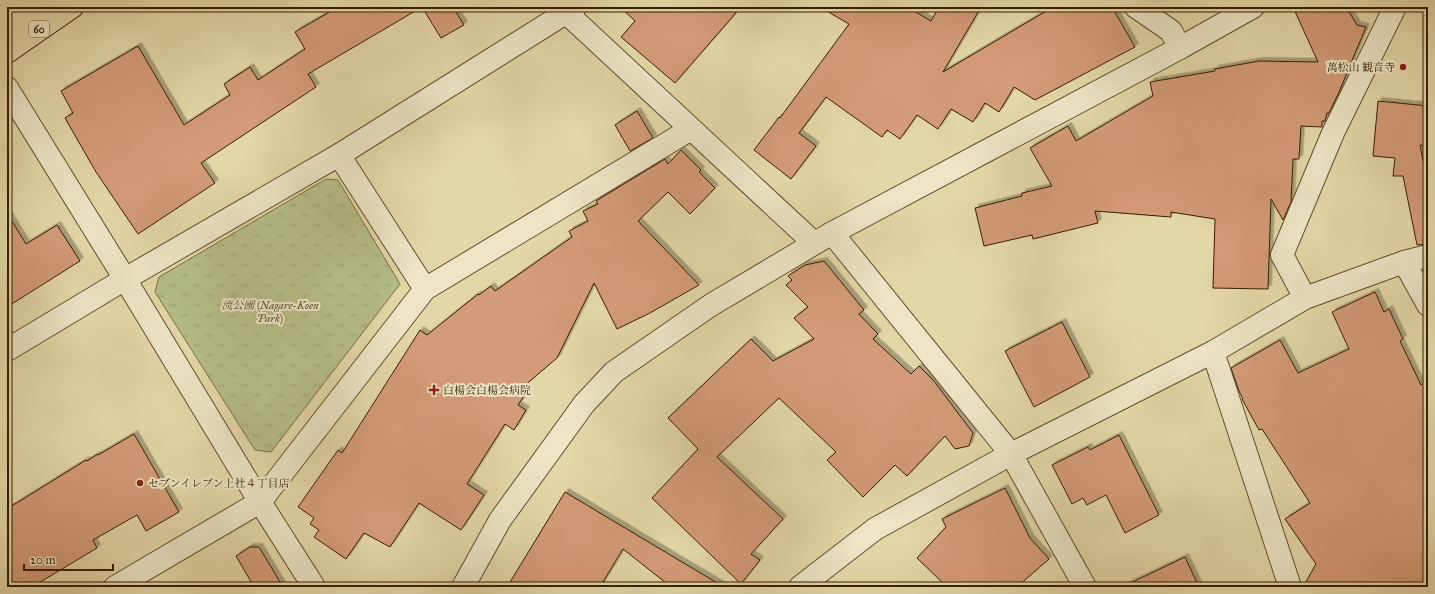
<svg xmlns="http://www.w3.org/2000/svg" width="1435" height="594" font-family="'IM FELL Great Primer','Noto Serif JP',serif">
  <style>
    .park { fill: url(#park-tufts); stroke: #766e44 }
    .building { fill: #d39b77; stroke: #361d01; filter: url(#shadow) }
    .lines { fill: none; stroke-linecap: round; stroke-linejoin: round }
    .minor-casing { stroke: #624c2a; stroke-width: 24 }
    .tertiary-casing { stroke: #624c2a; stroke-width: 24 }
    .primary-casing { stroke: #361d01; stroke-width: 24 }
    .motorway-casing { stroke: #361d01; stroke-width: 24 }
    .minor { stroke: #ede5c6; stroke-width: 22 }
    .tertiary { stroke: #ede5c6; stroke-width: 22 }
    .primary { stroke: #e4d7a7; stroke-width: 22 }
    .motorway { stroke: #e4d7a7; stroke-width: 22 }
    .poi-dot { fill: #8f2418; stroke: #ede5c6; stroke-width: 1.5 }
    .labels { text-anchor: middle; stroke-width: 4; stroke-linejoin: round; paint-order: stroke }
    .shield { fill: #ede5c6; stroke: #6d593c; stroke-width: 1 }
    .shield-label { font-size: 10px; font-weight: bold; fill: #361d01 }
    .poi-label { font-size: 11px; fill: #361d01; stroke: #ede5c6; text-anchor: start }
    .park-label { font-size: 11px; font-style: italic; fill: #5c4d29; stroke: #ede5c6 }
  </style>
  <defs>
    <pattern id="park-tufts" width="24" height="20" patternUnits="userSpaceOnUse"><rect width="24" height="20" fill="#b5be87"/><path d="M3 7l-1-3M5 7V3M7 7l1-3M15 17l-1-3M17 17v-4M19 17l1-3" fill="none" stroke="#9ca373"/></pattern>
    <filter id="shadow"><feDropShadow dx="3.5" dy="-3.5" stdDeviation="0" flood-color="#0004"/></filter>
  </defs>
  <rect width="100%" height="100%" fill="#e4d7a7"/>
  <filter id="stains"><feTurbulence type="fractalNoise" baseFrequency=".005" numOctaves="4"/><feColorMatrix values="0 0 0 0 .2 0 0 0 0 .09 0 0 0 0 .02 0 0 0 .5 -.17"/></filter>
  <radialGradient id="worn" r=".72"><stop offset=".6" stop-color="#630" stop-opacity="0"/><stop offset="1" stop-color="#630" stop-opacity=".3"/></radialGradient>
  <path class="park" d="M326,179l12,1 62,104 -129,168 -16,-2 -100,-158 4,-15z"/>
  <path class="building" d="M338,7h84l-114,67 8,13 -115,76 14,20 -77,51 -42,-62 -31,-54 8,-5 -12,-22 77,-45 46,79 46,-30 -6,-11 26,-17 8,13 47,-31 -10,-17z
    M422,7h31l11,18 -23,13z
    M620,7h121l-66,76 -54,-46 14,-16z
    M820,7h87l24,14 8,-14h42l-38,65 110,-65h59l23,40 -100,53 -21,-13 -15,25 -14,-9 -12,19 -22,-13 -13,20 -21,-14 -17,24 -13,-9 -5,7 -56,-40 -27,36 17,13 -25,33 -37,-29 25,-33 1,1 69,-94z
    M1293,7h53l11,18 9,2 -27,65 -10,21h-2l-2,8h-3v6l-21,-1 -2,33h-6l-2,43 -8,18 -12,-21 -3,90 -55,-1 2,-69 -44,-7v5l-76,-6 3,12 -65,16 -1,-4 -48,11 -9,-38 47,-12v-3l30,-7 -22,-38 38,-22 8,15 77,-45 -3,-14 65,-11v-2l44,-8 59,1z
    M1378,101l50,5v40l-8,-1 8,42v57l-11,1 -14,-69h-10l2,-18 -22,-2z
    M637,111l16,27 -23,13 -15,-26z
    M681,150l20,20 -2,2 16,16 -25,26 -22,-22 -30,29 61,64 -49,28 -33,16 -23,-46 -37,75 -40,34 7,4 -6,9 8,5 -12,20 -9,-6 -38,60 17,11 -23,35 -42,-27 -29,44 -26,-14 -18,26 -32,-22 5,-7 -9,-6 4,-6 -16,-11 40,-57 4,3 78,-123 7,5 51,-41 1,1 12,-9 4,5 77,-54 -3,-6 19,-10 -5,-10 15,-7 -2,-3 69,-42 3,5z
    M7,213l19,31 31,-19 23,36 -73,46z
    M824,261l40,49 -5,4 19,20 -5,5 38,35 8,-8 15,15 39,52 -4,13 -14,3 -10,-13 -38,40 -12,-11 -32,32 -36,-37 9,-8 -57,-54 -62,59 66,62 -32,35 9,6 -19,24 -89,-86 46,-49 -30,-31 83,-79 22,22 41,-22 -20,-21 14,-11 -22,-22 6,-5 -4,-4 17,-11z
    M1375,292l9,20 5,-3 14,30 -3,2 21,44 7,-4v206h-125l13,-23 -31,-45 25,-16 -48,-74 -3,1 -17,-31h1l-4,-8 -8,-23 49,-28 18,33 51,-24 -17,-37z
    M1062,322l28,55 -56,30 -29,-56z
    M134,434l45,78 -33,19 -9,-16 -44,25 4,8 -65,39h-25v-78l79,-49 1,1 11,-7v1z
    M1119,435l40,80 -34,18 -19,-38 -19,10 -4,-7 -11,6 -20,-39 36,-18 2,3z
    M1005,488l25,50 19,21 -32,28h-70l-30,-29 29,-31 -4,-8z
    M565,492l40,24 119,71h-53l-48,-38 -23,38h-93z
    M250,547h9l24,40h-29l-18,-31z
    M1185,557l14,30h-77z"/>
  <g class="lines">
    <g class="minor-casing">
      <path id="minor" d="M560,7l254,236
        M1136,7l35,24 9,17
        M339,155l86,134
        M832,233l179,221 74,133
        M1404,262l24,43
        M1305,298l-23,-43 51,-122 62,-126
        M7,350l118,-71 214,-124 236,-148
        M1213,352l77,235
        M115,587l145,-85 165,-213 266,-160
        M800,587l75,-58 136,-75 202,-102 92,-54 99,-36 24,-6"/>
    </g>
    <g class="tertiary-casing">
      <path id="tertiary" d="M7,88l118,191 135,223 54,85
        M463,587l37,-67 84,-116 30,-32 97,-67 121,-72 348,-185 73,-41"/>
    </g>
    <g class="primary-casing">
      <path id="primary" d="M7,52l65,-45"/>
    </g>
    <g class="motorway-casing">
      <path id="motorway" d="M7,30l29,-23"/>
    </g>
    <use href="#minor" class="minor"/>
    <use href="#tertiary" class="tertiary"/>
    <use href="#primary" class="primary"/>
    <use href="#motorway" class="motorway"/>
  </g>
  <g class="poi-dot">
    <circle cx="1403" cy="67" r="4"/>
    <path d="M432 384h4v4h4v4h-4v4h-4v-4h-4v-4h4z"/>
    <circle cx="140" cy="483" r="4"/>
  </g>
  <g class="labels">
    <rect class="shield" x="29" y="21" width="20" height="16" rx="3"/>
    <g class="shield-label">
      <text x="39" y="33">60</text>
    </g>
    <g class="poi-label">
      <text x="1395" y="71" text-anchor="end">萬松山 観音寺</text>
      <text x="443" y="394">白楊会白楊会病院</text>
      <text x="148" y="487">セブンイレブン上社４丁目店</text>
    </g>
    <g class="park-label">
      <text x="270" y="309">流公園 (Nagare-Koen<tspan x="270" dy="13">Park)</tspan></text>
    </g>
  </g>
  <rect width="1435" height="594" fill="none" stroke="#e4d7a7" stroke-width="24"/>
  <rect x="8" y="8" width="1419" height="578" fill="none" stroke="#361d01" stroke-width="2"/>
  <rect x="12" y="12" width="1411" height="570" fill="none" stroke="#361d01"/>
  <path d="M24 564v6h89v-6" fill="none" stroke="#361d01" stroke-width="2"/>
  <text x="30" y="564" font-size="12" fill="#361d01" stroke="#ede5c6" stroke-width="3" paint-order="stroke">20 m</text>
  <rect width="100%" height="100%" filter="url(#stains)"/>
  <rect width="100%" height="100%" fill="url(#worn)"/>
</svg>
